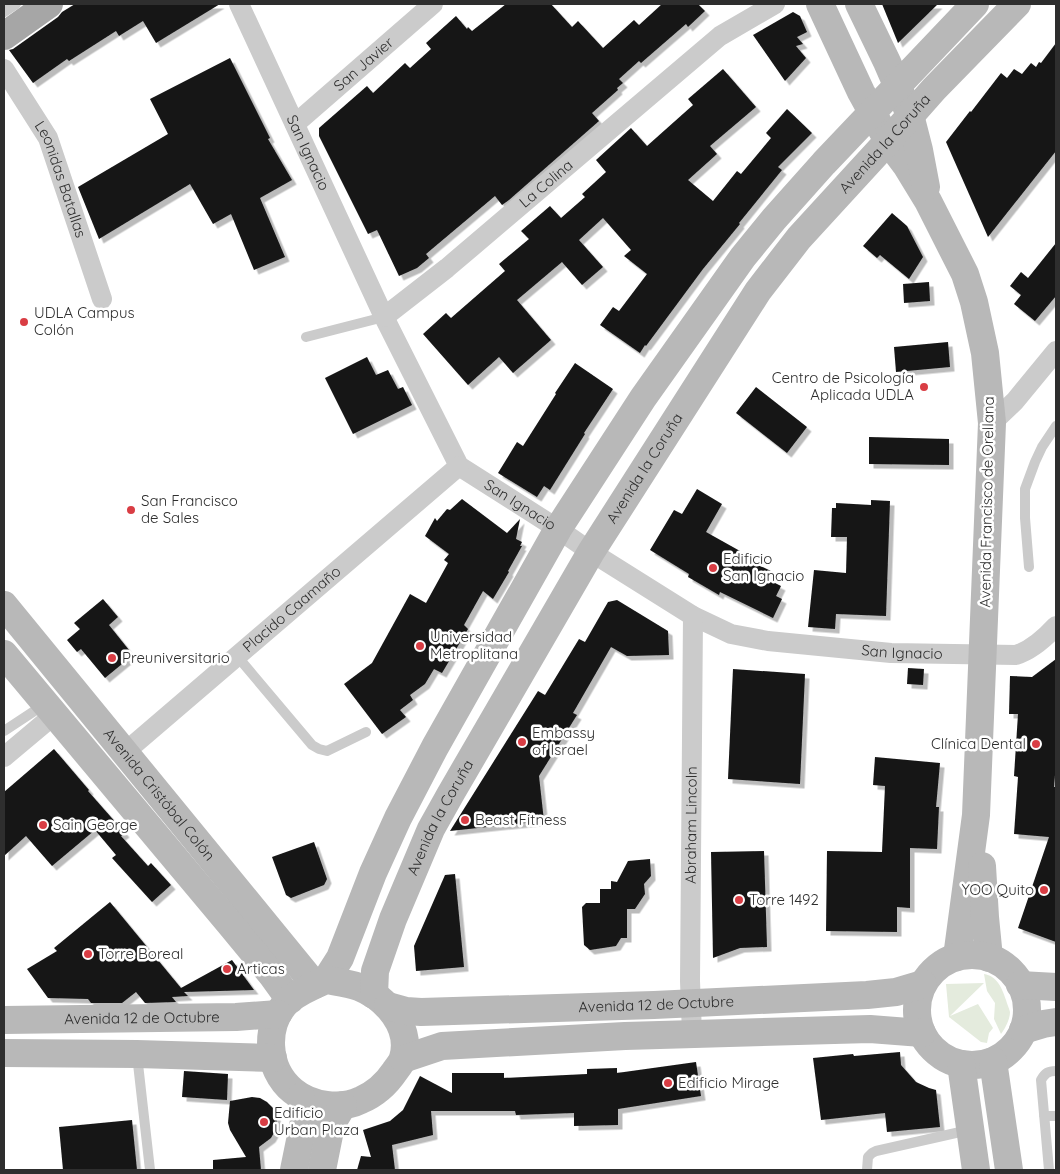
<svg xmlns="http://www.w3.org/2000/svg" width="1060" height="1174" font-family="Quicksand,sans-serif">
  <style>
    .green { fill: #e4ebdd }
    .building { fill: #151515; filter: url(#shadow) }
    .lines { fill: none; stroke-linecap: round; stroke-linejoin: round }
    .lane { stroke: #cbcbcb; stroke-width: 10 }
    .street { stroke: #cbcbcb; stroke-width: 20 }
    .secondary { stroke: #b8b8b8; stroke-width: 28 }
    .primary { stroke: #a6a6a6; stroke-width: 28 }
    .poi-dot { fill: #d93d44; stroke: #fff; stroke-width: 2 }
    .labels { text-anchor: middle; stroke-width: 5; stroke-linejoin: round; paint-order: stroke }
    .street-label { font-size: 15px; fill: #2e2e2e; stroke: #fff }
    .poi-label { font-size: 15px; fill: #2e2e2e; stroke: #fff; text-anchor: start }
  </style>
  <defs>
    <filter id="shadow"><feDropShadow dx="4.5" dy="4.5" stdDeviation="0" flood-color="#0004"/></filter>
  </defs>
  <rect width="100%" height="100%" fill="#fff"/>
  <path class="green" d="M984,974c13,2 18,14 22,26 1,4 3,8 4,12 0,7 -5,17 -9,22l-7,-15 1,-16 -8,-12z
    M984,983l-34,33 28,-12 15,24 -4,5 -2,10 -6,-1 -32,-25 -3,-33z"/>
  <path class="building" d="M75,4h145l-64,39 -13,-22 -24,15 -3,-5 -47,30 -2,-2 -34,24 -24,-33 4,-1 45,-32 4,-5z
    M506,4h45l21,23 6,-6 25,27 31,-28 5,5 23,-21h36l7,7 -17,16 -2,-3 -45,39 -2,-2 -20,18 4,4 -6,5 1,2 -26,23 7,8 -90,79 -7,5 -7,-9 -69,58 3,4 -12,10 -18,8 -22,-46 -9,4 -49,-98v-8l48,-42 6,7 32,-30 5,5 21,-19 -5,-6 30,-27 11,13 1,-2 4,4z
    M882,4h56l-40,39z
    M793,12l7,4 7,16 -10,5 6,7 -7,2 10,12 -21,23 -32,-46z
    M1056,43v108l-68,86 -42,-95 24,-31 1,1 30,-39 6,5 7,-9 8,5 9,-11 5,4 3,-5 2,1z
    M230,58l40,80 -2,1 24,41 -32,18 25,59 -31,13 -23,-56 -18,10 -23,-40 -91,55 -21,-52 90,-53 -18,-35z
    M723,69l33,38 -46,39 7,8 -29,26 25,21 24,-30 4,3 30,-36 -5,-5 21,-24 25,24 -34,34 4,3 -43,53 1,1 -37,45 -57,77 -1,-1 -5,8 -40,-28 13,-18 6,4 28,-37 -23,-18 7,-6 -28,-32 -24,22 24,27 -21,18 -20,-23 -45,38 34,40 -38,33 -14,-16 -31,28 -45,-51 23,-21 5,5 54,-47 -6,-7 30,-25 -8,-8 29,-25 11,12 24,-21 -3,-3 24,-22 -10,-12 35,-32 16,18 46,-41 -5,-6z
    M892,213l15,13 16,31 -14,22 -29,-24 -3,3 -14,-12z
    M1056,243v53l-21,25 -21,-17 7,-9 -11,-9 11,-14 7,6z
    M929,282l1,19 -26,2 -1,-19z
    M948,342l2,25 -54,5 -2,-25z
    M367,357l9,18 12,-5 10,19 5,-2 9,18 -59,29 -28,-56z
    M575,363l38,26 -29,44 1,1 -35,56 -6,-4 -7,11 -39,-24 19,-31 6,4 33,-52 -1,-1z
    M756,387l51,40 -20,26 -51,-40z
    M869,437l80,2v26l-80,-1z
    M697,489l25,15 -16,28 34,19 -2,4 35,17 -4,8 12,6 -5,10 6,3 -9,19 -53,-26 -1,3 -31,-18 1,-3 -39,-24 24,-40 8,4z
    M462,499l45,34 13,-14 -4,20 6,3 -2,4h2l-14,25 1,1 -16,27 -10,-8 -19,34 4,4 -26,44 -8,-4 -9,15 -15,11 3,5 -13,10 6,7 -24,17 -38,-50 28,-21 38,-69 16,9 22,-40 -4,-3 5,-6 -24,-18 10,-18 2,3 10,-12 3,1z
    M871,500l19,1 -4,115 -50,-2 -1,15 -27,-2 6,-57 32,3 1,-36h-16l1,-29h4v-5l35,2z
    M103,599l15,18 -9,8 24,30 -28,23 -24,-29 -4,3 -10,-12 13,-11 -6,-6z
    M617,600l51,31 1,24 -42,1 -16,-9 -38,66 4,2 -38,61 5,45 -94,10 88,-140 7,4 34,-56 6,3 23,-40z
    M1056,659v104l-2,24h2v155l-38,-14 31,-91 -35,-3 4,-57 -4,-1 4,-62h-9l1,-38 22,1z
    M908,668l16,1 -1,16 -16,-1z
    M733,669l72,5 -5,110 -72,-5z
    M54,749l35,41 -1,1 37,42 -4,3 27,30 3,-3 20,22 -19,17 -40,-44 4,-3 -21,-25 -43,36 -26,-30 -22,20v-64z
    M875,757l65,6 -4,44h3l-2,42 -27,-1v60l-13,-1v25l-71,-1 1,-80 55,1 3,-66 -12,-1z
    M314,842l13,37 -3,6 -33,13 -5,-3 -14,-38z
    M764,851l3,96 -27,1 -27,10 -2,-106z
    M650,859l1,17 -7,8 1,10 -10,15h-8v29h-6l-5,8 -26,4 -6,-5 -2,-38 4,-4h14v-14h11v-8l6,1 11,-21z
    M455,874l9,93 -48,4 -2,-25 31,-71z
    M110,902l71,86 51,-28 22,30 -70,2 4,4 -16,1 4,5 -31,1 -9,-11 -14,11h-31l-3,-4 -40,-1 -21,-29 30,-18 -3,-3z
    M900,1052l1,13 15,17 13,6 7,2 4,37 -53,5 -2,-19 -64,7 -8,-62 40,-4 1,2z
    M696,1062l5,34 -83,13v16l-44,1v-13l-58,2 -1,-4h-84l2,24 -41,10 3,25h-38l4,-14 10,1 -8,-27 27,-9 13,-11 17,-34 32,17v-20h52v5l83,-4v-5l30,-1v5z
    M184,1071l44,3 -1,26 -45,-3z
    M252,1097l8,1 7,4 6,6 3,7 1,8 -2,8 -4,7 -12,9 2,23h-48v-10l33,-3 -16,-27 -2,-7 2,-22z
    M132,1120l5,50h-74l-4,-43z"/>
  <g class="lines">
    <path class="lane" d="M4,12l12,-8
      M306,337l78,-20
      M1029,567l-4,-49v-29l10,-27 7,-15 14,-21
      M237,656l75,89 7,4 8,2 39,-19
      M4,731l41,-27
      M137,1055l13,115
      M1044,1116h12
      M867,1170l1,-13 4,-4 4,-2 93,-21
      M1049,1170l-8,-90c4,-7 7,-9 15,-9"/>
    <g class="street">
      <path id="s1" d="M239,4l145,313 75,149 99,63 33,23 102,64 38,18 37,7 123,12 125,2c16,-5 29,-17 40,-29"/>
      <path id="s2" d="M4,69l44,69 54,161"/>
      <path id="s3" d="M295,124l138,-120"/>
      <path id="s4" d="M384,317l63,-49 273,-232 55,-32"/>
      <path d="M992,423l23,-22 41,-50"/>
      <path id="s5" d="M124,753l335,-287"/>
      <path d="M4,757l50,-42"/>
      <path id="s6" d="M692,1034l-2,-53 3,-365"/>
    </g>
    <g class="secondary">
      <path d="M820,4l41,88 27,49 18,24 22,36 37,73 9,28 11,51 7,70 -16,392 -19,142"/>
      <path d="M859,4l28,58 23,53 9,35 7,37"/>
      <path id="s7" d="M4,605l311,380"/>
      <path d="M4,654l226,270 42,51 18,25"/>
      <path d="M982,866l3,51 4,41"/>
      <circle cx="972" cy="1010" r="55"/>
      <path d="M326,980l14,-22 33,-85 25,-55 37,-71 123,-218 85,-131 100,-141 31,-38 50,-56 151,-159"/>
      <path d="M326,980c11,2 22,3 33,7 27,11 53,40 44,71 -1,4 -5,9 -8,13 -8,12 -20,23 -34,29 -20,10 -50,6 -68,-9 -27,-22 -30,-67 -4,-91 11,-9 23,-14 37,-20z"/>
      <path d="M1020,985l36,2"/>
      <path id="s8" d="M374,995l1,-24 18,-52 38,-90 19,-34 141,-243 167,-261 41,-53 89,-97 46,-52 83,-85"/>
      <path id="s9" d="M388,1006l18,5 15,1 233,-7 213,-10 29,-3 27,-8"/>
      <path id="s10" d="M4,1020l232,-3 42,-3"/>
      <path d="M1023,1030l20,-6 13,-2"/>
      <path d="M4,1053l133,1 136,4"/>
      <path d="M403,1059l39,-13 183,-10 245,-7 52,4"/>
      <path d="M993,1061l16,109"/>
      <path d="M961,1064l15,106"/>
      <path d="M294,1170l10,-49 -3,-24"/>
      <path d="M322,1170l9,-45 12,-20"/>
    </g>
    <path class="primary" d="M4,36l45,-32"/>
  </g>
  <g class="poi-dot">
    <circle cx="24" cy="322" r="5"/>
    <circle cx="924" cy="387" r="5"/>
    <circle cx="131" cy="510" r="5"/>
    <circle cx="713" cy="568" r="5"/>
    <circle cx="420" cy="646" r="5"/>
    <circle cx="112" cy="658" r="5"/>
    <circle cx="522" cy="742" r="5"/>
    <circle cx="1036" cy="744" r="5"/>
    <circle cx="465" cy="820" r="5"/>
    <circle cx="43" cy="825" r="5"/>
    <circle cx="1044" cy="890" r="5"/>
    <circle cx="739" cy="900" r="5"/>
    <circle cx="88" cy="954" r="5"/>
    <circle cx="227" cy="969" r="5"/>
    <circle cx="668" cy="1083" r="5"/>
    <circle cx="264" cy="1122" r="5"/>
  </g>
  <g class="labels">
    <g class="street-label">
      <text dy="5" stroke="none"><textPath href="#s3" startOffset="91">San Javier</textPath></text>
      <text dy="5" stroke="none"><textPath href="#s8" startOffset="1001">Avenida la Coruña</textPath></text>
      <text dy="5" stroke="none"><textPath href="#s1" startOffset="164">San Ignacio</textPath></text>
      <text dy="5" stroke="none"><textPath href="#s2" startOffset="125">Leonidas Batallas</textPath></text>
      <text dy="5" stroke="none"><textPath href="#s4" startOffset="210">La Colina</textPath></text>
      <text dy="5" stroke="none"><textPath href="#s8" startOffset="596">Avenida la Coruña</textPath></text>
      <text transform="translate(987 502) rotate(-89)" y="5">Avenida Francisco de Orellana</text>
      <text dy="5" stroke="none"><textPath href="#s1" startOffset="584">San Ignacio</textPath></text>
      <text dy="5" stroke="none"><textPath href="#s5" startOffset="221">Placido Caamaño</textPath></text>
      <text dy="5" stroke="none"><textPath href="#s1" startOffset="1004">San Ignacio</textPath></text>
      <text dy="5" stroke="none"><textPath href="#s7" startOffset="245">Avenida Cristóbal Colón</textPath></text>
      <text dy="5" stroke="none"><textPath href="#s8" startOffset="191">Avenida la Coruña</textPath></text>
      <text dy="5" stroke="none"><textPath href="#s6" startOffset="209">Abraham Lincoln</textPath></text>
      <text dy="5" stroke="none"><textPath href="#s9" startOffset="269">Avenida 12 de Octubre</textPath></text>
      <text dy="5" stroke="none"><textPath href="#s10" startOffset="138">Avenida 12 de Octubre</textPath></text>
    </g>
    <g class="poi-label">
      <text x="34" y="318">UDLA Campus<tspan x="34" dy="17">Colón</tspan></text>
      <text x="914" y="383" text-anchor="end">Centro de Psicología<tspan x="914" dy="17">Aplicada UDLA</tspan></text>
      <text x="141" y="506">San Francisco<tspan x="141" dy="17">de Sales</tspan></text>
      <text x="723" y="564">Edificio<tspan x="723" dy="17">San Ignacio</tspan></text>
      <text x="430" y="642">Universidad<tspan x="430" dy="17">Metroplitana</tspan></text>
      <text x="122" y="663">Preuniversitario</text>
      <text x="532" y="738">Embassy<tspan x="532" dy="17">of Israel</tspan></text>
      <text x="1026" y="749" text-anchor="end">Clínica Dental</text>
      <text x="475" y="825">Beast Fitness</text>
      <text x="53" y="830">Sain George</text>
      <text x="1034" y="895" text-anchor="end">YOO Quito</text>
      <text x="749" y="905">Torre 1492</text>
      <text x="98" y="959">Torre Boreal</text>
      <text x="237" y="974">Articas</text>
      <text x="678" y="1088">Edificio Mirage</text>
      <text x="274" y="1118">Edificio<tspan x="274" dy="17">Urban Plaza</tspan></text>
    </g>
  </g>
  <rect width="1060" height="1174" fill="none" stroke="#2e2e2e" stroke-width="10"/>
</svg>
